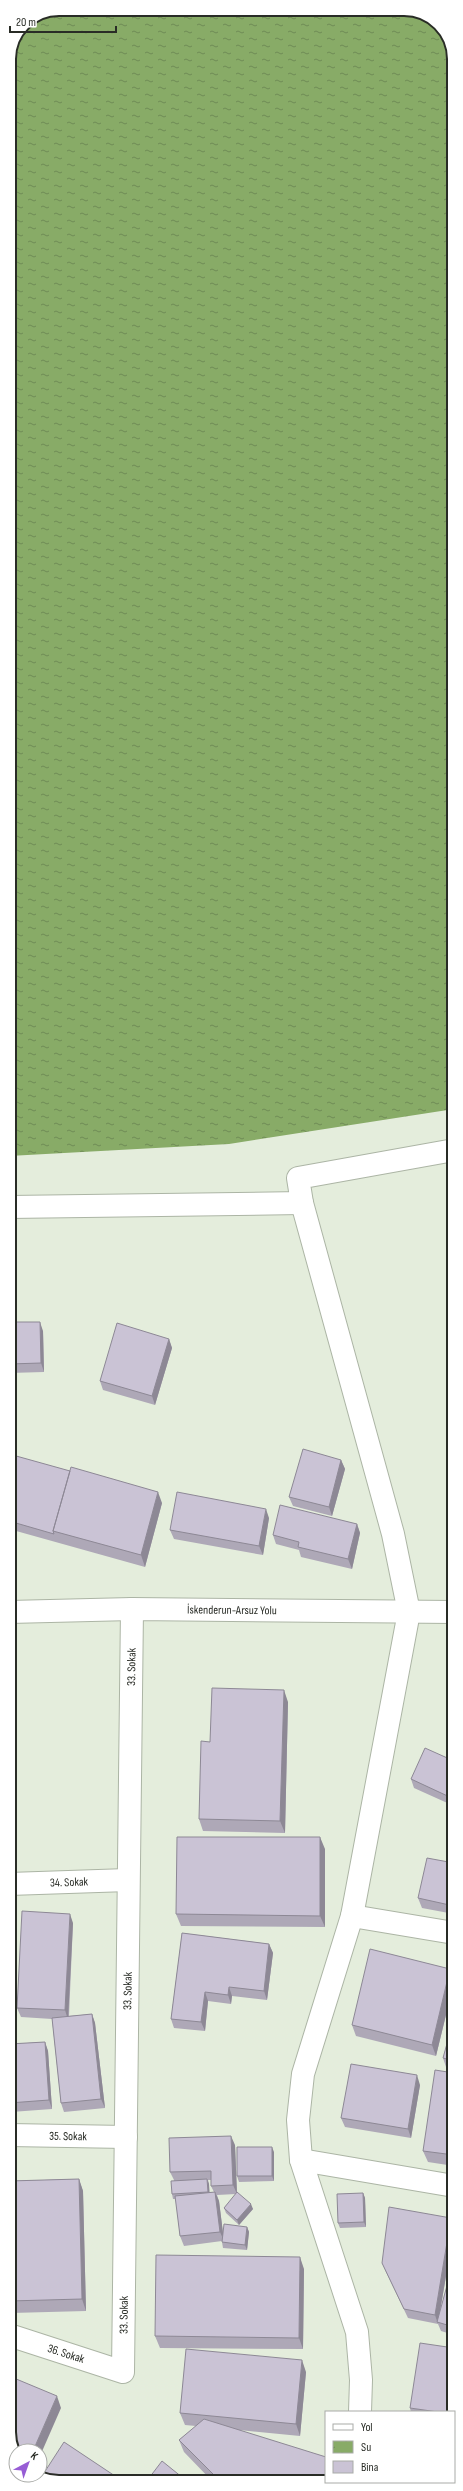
<svg xmlns="http://www.w3.org/2000/svg" width="463" height="2491" font-family="'Sofia Sans Condensed',sans-serif">
  <style>
    .water { fill: url(#water-ripples) }
    .lines { fill: none; stroke-linecap: round; stroke-linejoin: round }
    .pedestrian-casing { stroke: #acb5a5; stroke-width: 24 }
    .minor-casing { stroke: #acb5a5; stroke-width: 24 }
    .primary-casing { stroke: #acb5a5; stroke-width: 24 }
    .pedestrian { stroke: #fff; stroke-width: 22 }
    .minor { stroke: #fff; stroke-width: 22 }
    .primary { stroke: #fff; stroke-width: 22 }
    .wall { fill: #aea8b7; fill-rule: evenodd }
    .shaded-wall { fill: #8d8895 }
    .building { fill: #cac3d5; stroke: #8d8895 }
    .labels { text-anchor: middle; stroke-width: 3; stroke-linejoin: round; paint-order: stroke }
    .street-label { font-size: 12px; fill: #292c26; stroke: #fff }
    .rim { fill: none; stroke: #292c26; stroke-width: 2 }
  </style>
  <defs>
    <pattern id="water-ripples" width="26" height="14" patternUnits="userSpaceOnUse"><rect width="26" height="14" fill="#88ab67"/><path d="M2 4q2-2 4 0t4 0M15 11q2-2 4 0t4 0" fill="none" stroke="#6f8b55"/></pattern>
  </defs>
  <rect width="100%" height="100%" fill="#e4eddc"/>
  <path class="water" d="M59,9h351l29,15 15,28v1057l-225,35 -220,12v-1097l15,-35z"/>
  <g class="lines">
    <g class="pedestrian-casing">
      <path id="pedestrian" d="M9,1207l293,-4 -4,-25 156,-28"/>
    </g>
    <g class="minor-casing">
      <g id="minor">
        <path d="M302,1203l91,331 16,78 -57,304 -49,158 -5,46 3,40 56,172 4,48 -1,32"/>
        <path id="s1" d="M9,1884l119,-4"/>
        <path d="M352,1916l102,17"/>
        <path id="s2" d="M9,2135l117,2"/>
        <path d="M301,2160l153,26"/>
        <path id="s3" d="M9,2335l114,37 9,-763"/>
      </g>
    </g>
    <g class="primary-casing">
      <g id="primary">
        <path id="s4" d="M9,1612l123,-3 322,3"/>
      </g>
    </g>
    <use href="#pedestrian" class="pedestrian"/>
    <use href="#minor" class="minor"/>
    <use href="#primary" class="primary"/>
  </g>
  <path class="wall" d="M9,1322l34,9 1,41 -35,1z
    M169,1339l3,9 -17,57 -52,-15 -3,-9z
    M9,1454l153,49 -17,64 -136,-38z
    M341,1460l4,9 -13,47 -39,-10 -4,-9z
    M269,1518l-6,37 -89,-16 -4,-9z
    M357,1524l3,9 -8,36 -51,-12 -2,-7 -23,-6 -3,-9z
    M288,1702l-3,131 -82,-2 -4,-12z
    M454,1761v45l-40,-18 -3,-9z
    M325,1849v78l-144,-1 -5,-12z
    M454,1863v51l-32,-6 -4,-10z
    M73,1923l-4,93 23,-2 3,9 10,85 -41,4 -3,-9 -9,-84 -31,-2 -4,-9z
    M182,1933l87,11 4,9 -6,47 -35,-4 -1,8 -23,-3 -3,30 -31,-3 -3,-9z
    M450,1969l4,10v3l-18,74 -80,-20 -4,-11z
    M454,2018v54l-7,-2 -4,-12z
    M45,2042l3,9 4,58 -41,3 -2,-4v-64z
    M454,2073v93l-26,-4 -5,-11z
    M420,2085l-9,53 -66,-11 -4,-9z
    M235,2145l2,48 16,16 -14,16 -13,-12 -2,-5 12,-14 -19,1 2,6 4,32 24,-6 2,5 -2,18 -24,-2 -1,-6v-1l-38,5 -4,-10 -4,-37h-3l-1,-5 2,-14 -4,-8zM208,2180h3v6l3,6h-5v-8z
    M274,2152v29l-35,1 -2,-6z
    M79,2179l4,12 3,120 -75,2 -2,-4v-128z
    M363,2193l2,5 1,29 -26,1 -2,-5z
    M451,2218l3,8v3l-14,83 14,-52v75l-13,-4 -3,-7 -30,-6 -22,-46 -4,-9z
    M304,2269l-1,80 -143,-1 -5,-12z
    M306,2372l-6,64 -61,-6 87,52h-113l-29,-30 -5,-12 17,-14 -11,-1 -5,-12z
    M410,2408l44,4h-43z"/>
  <path class="shaded-wall" d="M40,1322l3,9 1,41 -3,-9z
    M169,1339l3,9 -17,57 -3,-9z
    M341,1460l4,9 -13,47 -3,-9z
    M158,1492l4,11 -17,64 -4,-12z
    M266,1509l3,9 -6,37 -4,-9z
    M357,1524l3,9 -8,36 -4,-10z
    M284,1690l4,12 -3,131 -5,-12z
    M320,1837l5,12v78l-5,-11z
    M70,1914l3,9 -5,97 -3,-10z
    M269,1944l4,9 -6,47 -3,-9z
    M450,1969l4,10v3l-18,74 -4,-11z
    M229,1987l3,9 -1,8 -3,-9z
    M205,1992l3,9 -3,30 -4,-9z
    M92,2014l3,9 10,85 -4,-9z
    M45,2042l3,9 4,58 -3,-9z
    M417,2075l3,10 -9,53 -3,-9z
    M231,2136l4,9 2,49 -4,-9z
    M272,2147l2,5v29l-2,-5z
    M79,2179l4,12 3,120 -4,-12z
    M207,2179l2,5 1,14 -2,-6z
    M215,2192l4,9 5,40 -4,-9z
    M363,2193l2,5 1,29 -2,-5z
    M251,2204l2,5 -14,16 -2,-5z
    M451,2218l3,8v3l-16,94 -1,-1 1,2 -3,-9z
    M247,2227l2,5 -2,18 -2,-5z
    M300,2257l4,12 -1,80 -4,-11z
    M302,2360l4,12 -6,64 -4,-12z
    M57,2396l4,12 -21,48v-5h-7z"/>
  <path class="building" d="M9,1322h31l1,41 -32,1z
    M117,1323l52,16 -17,57 -52,-15z
    M303,1449l38,11 -12,47 -40,-10z
    M9,1454l61,17 -17,60 1,3 -45,-13z
    M71,1467l87,25 -17,63 -88,-24z
    M177,1492l89,17 -7,37 -89,-16z
    M280,1505l77,19 -9,35 -50,-12 1,-5 -26,-7z
    M212,1688l72,2 -4,131 -81,-2 2,-78 9,1z
    M425,1748l29,13v38l-43,-20z
    M177,1837h143v79l-144,-2z
    M427,1858l27,5v43l-36,-8z
    M22,1911l48,3 -5,96 -48,-2z
    M182,1933l87,11 -5,47 -35,-4 -1,8 -23,-3 -4,30 -30,-3z
    M370,1949l80,20 -18,76 -80,-20z
    M92,2014l9,85 -40,4 -9,-85z
    M454,2018v43l-11,-3z
    M45,2042l4,58 -40,3v-59z
    M351,2064l66,11 -9,54 -67,-11z
    M435,2070l19,3v82l-31,-4z
    M231,2136l2,49 -22,1v-15l-41,1 -1,-34z
    M237,2147h35v29h-35z
    M79,2179l3,120 -73,2v-120z
    M207,2179l1,13 -36,2 -1,-13z
    M215,2192l5,40 -40,4 -5,-40z
    M237,2192l14,12 -14,16 -13,-12z
    M363,2193l1,29 -26,1 -1,-29z
    M389,2207l62,11 -16,97 -31,-6 -22,-46z
    M224,2224l23,3 -2,18 -23,-3z
    M156,2255l144,2 -1,81 -144,-2z
    M454,2260v67l-17,-5z
    M420,2343l34,5v64h-16l-28,-4z
    M186,2349l116,11 -6,64 -116,-11z
    M9,2376l48,20 -24,55h-17v1l-7,-13z
    M204,2419l122,38v25h-105l-42,-42z
    M64,2442l60,40h-71l-11,-6z
    M162,2461l26,21h-42z"/>
  <g class="labels">
    <g class="street-label">
      <text dy="4" stroke="none"><textPath href="#s4" startOffset="223">İskenderun-Arsuz Yolu</textPath></text>
      <text dy="4" stroke="none"><textPath href="#s3" startOffset="825">33. Sokak</textPath></text>
      <text dy="4" stroke="none"><textPath href="#s1" startOffset="60">34. Sokak</textPath></text>
      <text dy="4" stroke="none"><textPath href="#s3" startOffset="501">33. Sokak</textPath></text>
      <text dy="4" stroke="none"><textPath href="#s2" startOffset="59">35. Sokak</textPath></text>
      <text dy="4" stroke="none"><textPath href="#s3" startOffset="177">33. Sokak</textPath></text>
      <text dy="4" stroke="none"><textPath href="#s3" startOffset="60">36. Sokak</textPath></text>
    </g>
  </g>
  <path d="M0 0H463V2491H0ZM59 16H404A43 43 0 0 1 447 59V2432A43 43 0 0 1 404 2475H59A43 43 0 0 1 16 2432V59A43 43 0 0 1 59 16Z" fill="#fff" fill-rule="evenodd"/>
  <path class="rim" d="M59 16H404A43 43 0 0 1 447 59V2432A43 43 0 0 1 404 2475H59A43 43 0 0 1 16 2432V59A43 43 0 0 1 59 16Z"/>
  <rect x="325" y="2411" width="130" height="72" fill="#ffffff" stroke="#a9aba8"/>
  <rect x="333" y="2424" width="20" height="6" fill="#ffffff" stroke="#a9aba8"/>
  <text x="361" y="2431" font-size="12" fill="#292c26">Yol</text>
  <rect x="333" y="2441" width="20" height="12" fill="url(#water-ripples)" stroke="#a9aba8"/>
  <text x="361" y="2451" font-size="12" fill="#292c26">Su</text>
  <rect x="333" y="2461" width="20" height="12" fill="#cac3d5" stroke="#a9aba8"/>
  <text x="361" y="2471" font-size="12" fill="#292c26">Bina</text>
  <g transform="translate(28 2463) rotate(41)"><circle r="19" fill="#ffffff" stroke="#a9aba8"/>
  <path d="M0-3L7 15L0 10L-7 15Z" fill="#975dd5"/>
  <text y="-6" font-size="11" font-weight="bold" text-anchor="middle" fill="#292c26">K</text>
  </g>
  <path d="M10 26v6h106v-6" fill="none" stroke="#292c26" stroke-width="2"/>
  <text x="16" y="26" font-size="12" fill="#292c26" stroke="#ffffff" stroke-width="3" paint-order="stroke">20 m</text>
</svg>
